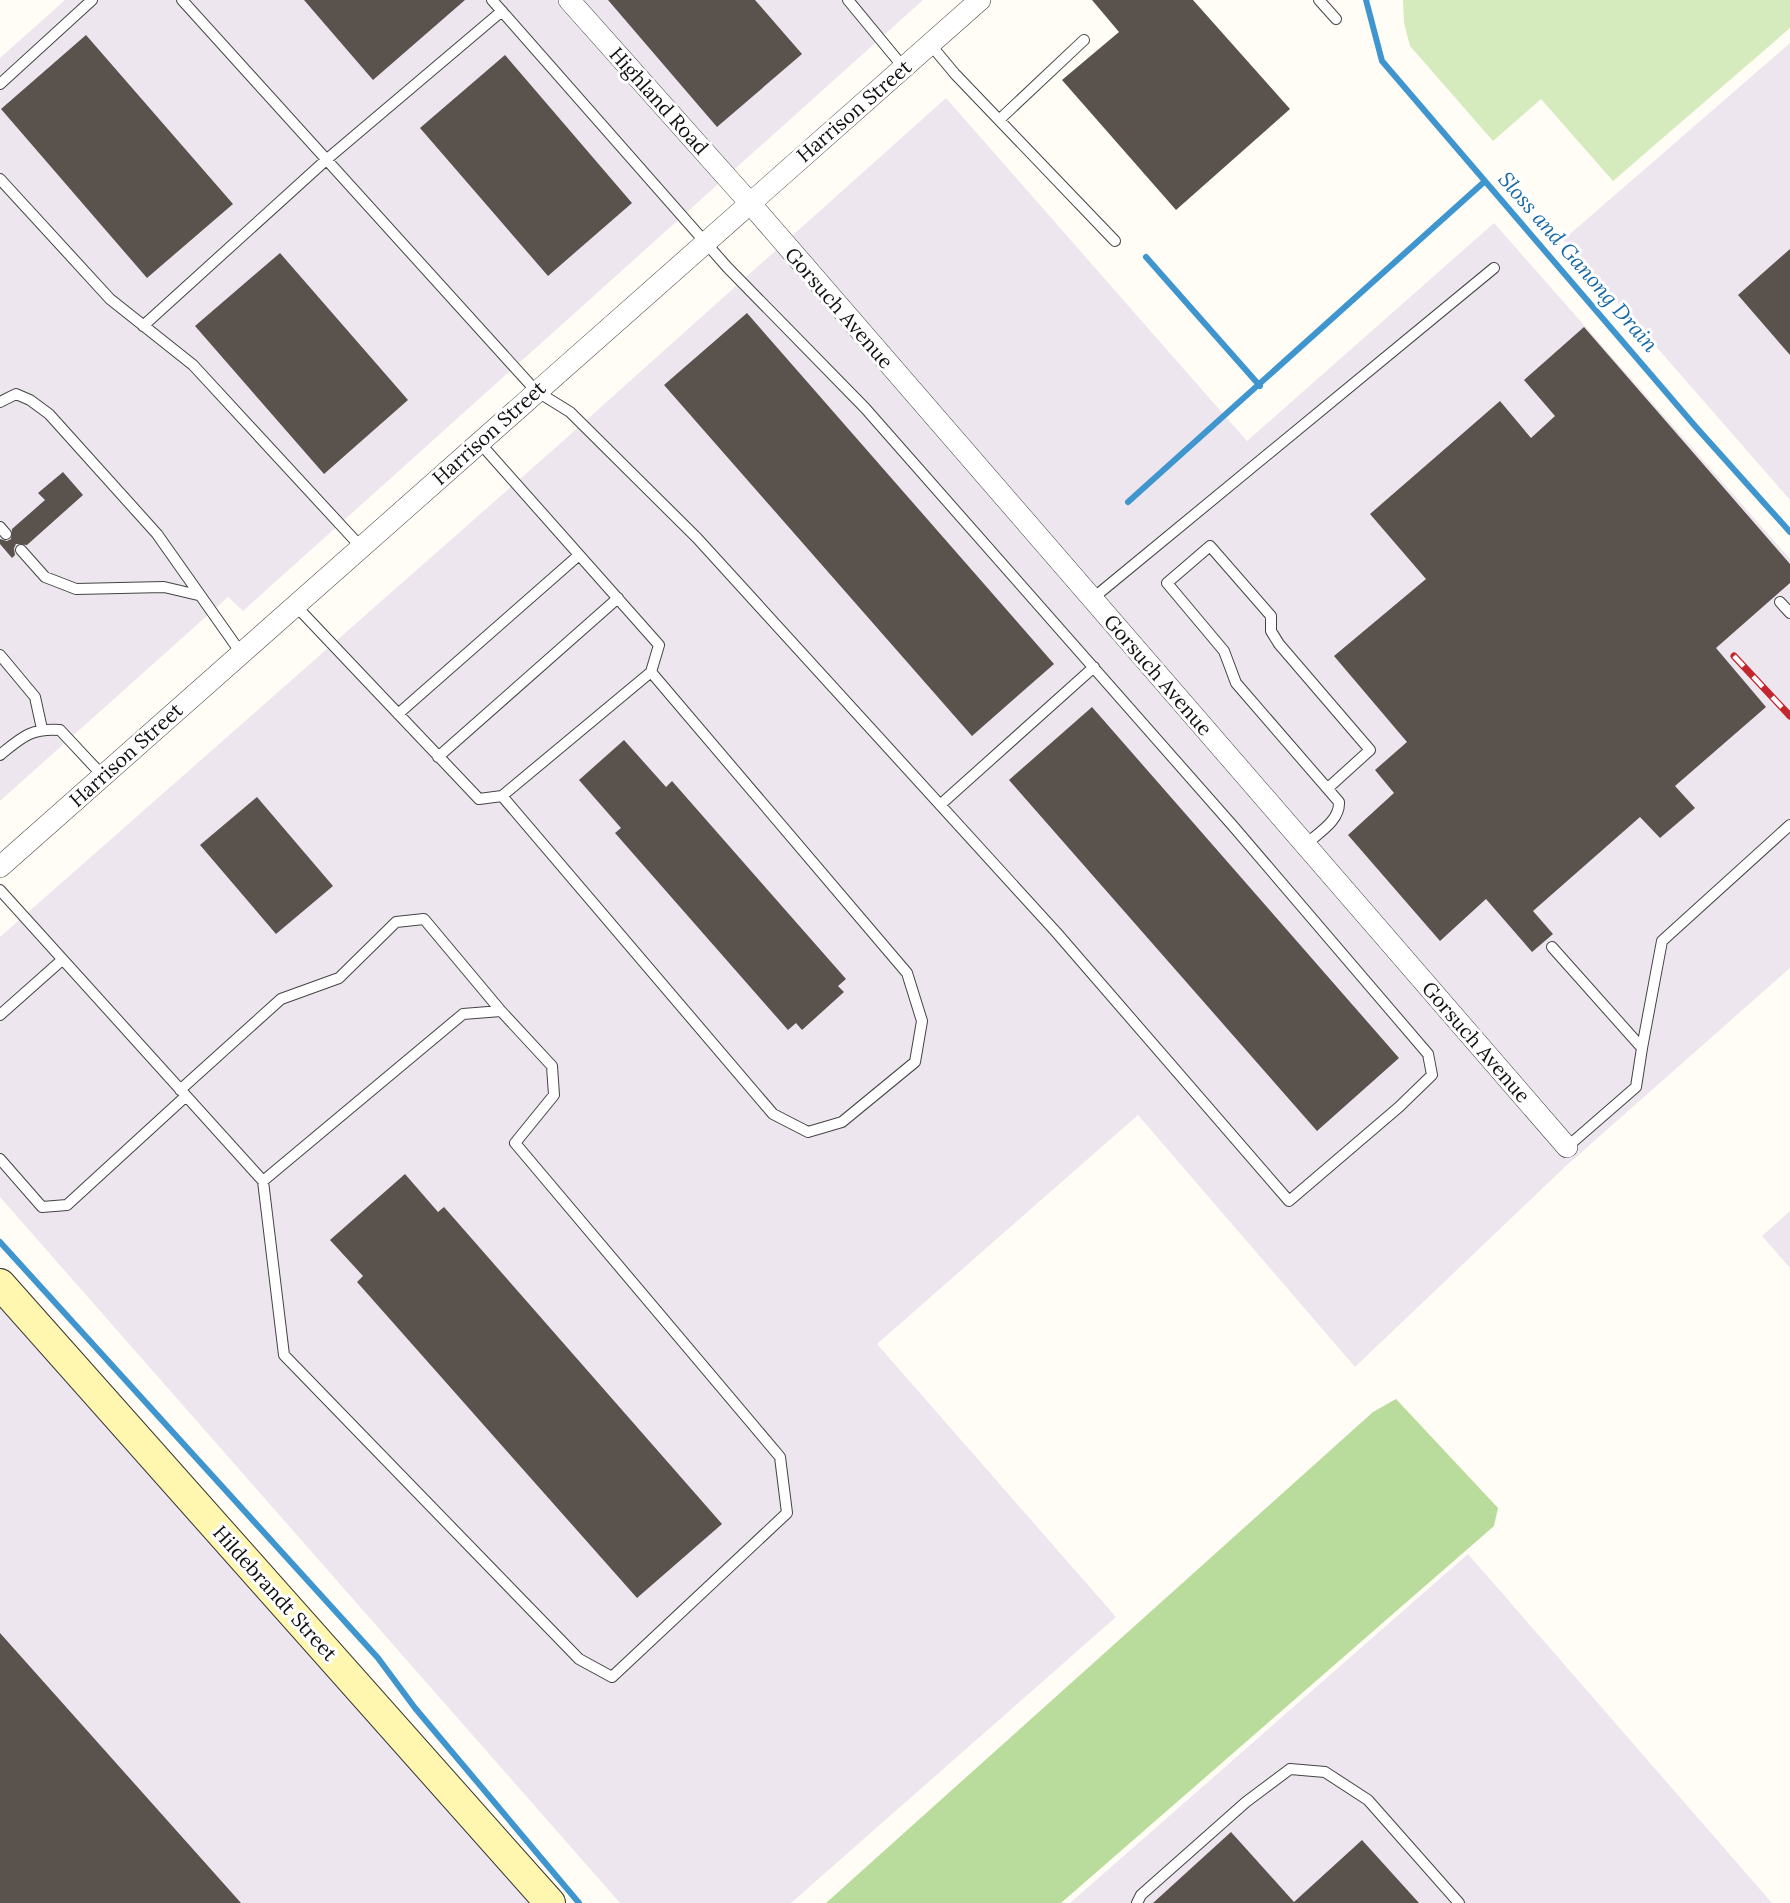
<svg xmlns="http://www.w3.org/2000/svg" width="1790" height="1903" font-family="Lora,serif">
  <style>
    .industrial { fill: #eee6ef }
    .green { fill: #d5ebbd }
    .forest { fill: #b9dc9c }
    .lines { fill: none; stroke-linecap: round; stroke-linejoin: round }
    .stream { stroke: #3f96cf; stroke-width: 6 }
    .building { fill: #5a524d }
    .lane-casing { stroke: #444; stroke-width: 12 }
    .street-casing { stroke: #444; stroke-width: 22 }
    .secondary-casing { stroke: #333; stroke-width: 32 }
    .lane { stroke: #fff; stroke-width: 10 }
    .street { stroke: #fff; stroke-width: 21 }
    .secondary { stroke: #fff6b0; stroke-width: 30 }
    .rail-casing { stroke: #c4262e; stroke-width: 7 }
    .rail { stroke: #fff; stroke-width: 4.5; stroke-dasharray: 14; stroke-linecap: butt }
    .labels { text-anchor: middle; stroke-width: 6; stroke-linejoin: round; paint-order: stroke }
    .street-label { font-size: 20px; fill: #111; stroke: #fff }
    .water-label { font-size: 21px; font-style: italic; fill: #1768a6; stroke: #fff }
  </style>
  <rect width="100%" height="100%" fill="#fffdf5"/>
  <path class="industrial" d="M65,0h858l-680,611 -15,-14 -228,204v-743z
    M1790,43v457l-227,-260z
    M946,98l301,343 247,-218 296,336v409l-223,197 -212,202 -217,-252 -261,229 239,273 -325,286h-171l-620,-706v-260l554,-488z
    M1790,1211v57l-28,-32z
    M0,1299l536,604h-536z
    M1468,1554l304,349h-702z"/>
  <path class="green" d="M1403,0h387v28l-177,153 -72,-82 -48,42 -83,-95 -6,-23z"/>
  <path class="forest" d="M1396,1399l102,109 -4,18 -433,377h-235l547,-491z"/>
  <g class="lines">
    <path class="stream" d="M1366,0l16,61 313,365 95,106
      M1146,257l114,129
      M1128,502l356,-320
      M0,1242l378,416 37,50 164,195"/>
  </g>
  <path class="building" d="M304,0h161l-92,80z
    M608,0h147l47,54 -85,73z
    M1092,0h101l97,109 -114,101 -114,-130 57,-48z
    M86,35l147,169 -86,74 -146,-169z
    M505,55l127,148 -84,73 -128,-148z
    M1790,249v106l-52,-60z
    M280,253l128,147 -84,74 -129,-148z
    M747,313l307,351 -82,72 -308,-351z
    M1584,327l206,237v19l-74,65 50,59 -91,79 20,22 -35,30 -20,-21 -107,94 20,23 -21,18 -46,-53 -46,42 -92,-106 46,-42 -19,-23 32,-28 -73,-86 92,-77 -56,-65 130,-113 31,37 24,-22 -31,-36z
    M63,472l20,23 -56,50 -11,-1 -2,4 1,7 -3,3 -12,-14v-5l7,2 4,-2 1,-10 33,-29 -7,-7z
    M1092,707l307,351 -82,73 -308,-351z
    M624,740l42,47 6,-6 174,198 -8,7 6,6 -42,38 -6,-7 -8,7 -173,-197 6,-5 -42,-48z
    M257,797l76,89 -57,48 -76,-89z
    M405,1174l33,38 6,-5 278,317 -85,74 -280,-316 6,-6 -33,-36z
    M0,1633l241,270h-241z
    M1231,1832l63,70 68,-62 57,63h-266z"/>
  <g class="lines">
    <g class="lane-casing">
      <path id="lane" d="M182,0l354,391 34,21 127,126 359,394 233,269 110,-94 33,-32 -4,-21 -195,-228 -368,-418 -138,-141 -235,-267
        M848,0l56,68
        M1319,0l17,19
        M930,44l25,30 160,167
        M0,84l92,-84
        M999,120l85,-80
        M0,179l110,120 83,66 168,182
        M143,326l183,-166 176,-149
        M0,402l16,-8 14,6 19,14 108,120 84,119
        M0,527l6,7
        M21,550l24,27 31,12 88,-2 34,8
        M1092,599l402,-331
        M1780,602l10,11
        M295,605l184,194 23,-3 149,-124 8,-27 -180,-203
        M0,655l35,42 7,32
        M398,714l181,-159
        M0,755c22,-18 31,-27 60,-25l43,46
        M438,757l180,-159
        M502,796l271,318 35,18 34,-10 73,-60 7,-41 -15,-48 -256,-301
        M940,805l154,-138
        M1305,845c13,-12 35,-24 34,-43l-103,-119 -12,-32 -57,-68 43,-37 61,70v15l8,13 91,106 -42,38
        M0,890l263,291 21,174 295,304 33,18 175,-164 -7,-56 -265,-314 39,-48 -2,-29 -51,-55 -38,3 -200,167
        M1552,947l90,101 -6,39 -69,60
        M0,1015l62,-55
        M1642,1048l20,-107 128,-116
        M180,1090l101,-91 58,-21 57,-56 28,-3 77,92
        M0,1159l42,48 25,-2 119,-109
        M1137,1903l4,-8 105,-93 44,-33 35,3 43,28 91,103"/>
    </g>
    <g class="street-casing">
      <path id="street" d="M569,0l180,202 818,945
        M0,867l980,-867"/>
    </g>
    <g class="secondary-casing">
      <path id="secondary" d="M0,1284l550,619"/>
    </g>
    <use href="#lane" class="lane"/>
    <use href="#street" class="street"/>
    <use href="#secondary" class="secondary"/>
    <g class="rail-casing">
      <path id="rail" d="M1734,656l56,60"/>
    </g>
    <use href="#rail" class="rail"/>
  </g>
  <g class="labels">
    <g class="street-label">
      <text transform="translate(659 101) rotate(48)" y="7">Highland Road</text>
      <text transform="translate(854 111) rotate(-41)" y="7">Harrison Street</text>
      <text transform="translate(839 308) rotate(49)" y="7">Gorsuch Avenue</text>
      <text transform="translate(489 433) rotate(-42)" y="7">Harrison Street</text>
      <text transform="translate(1158 675) rotate(49)" y="7">Gorsuch Avenue</text>
      <text transform="translate(126 755) rotate(-42)" y="7">Harrison Street</text>
      <text transform="translate(1476 1042) rotate(49)" y="7">Gorsuch Avenue</text>
      <text transform="translate(275 1593) rotate(48)" y="7">Hildebrandt Street</text>
    </g>
    <g class="water-label">
      <text transform="translate(1578 262) rotate(49)" y="7">Sloss and Ganong Drain</text>
    </g>
  </g>
</svg>
